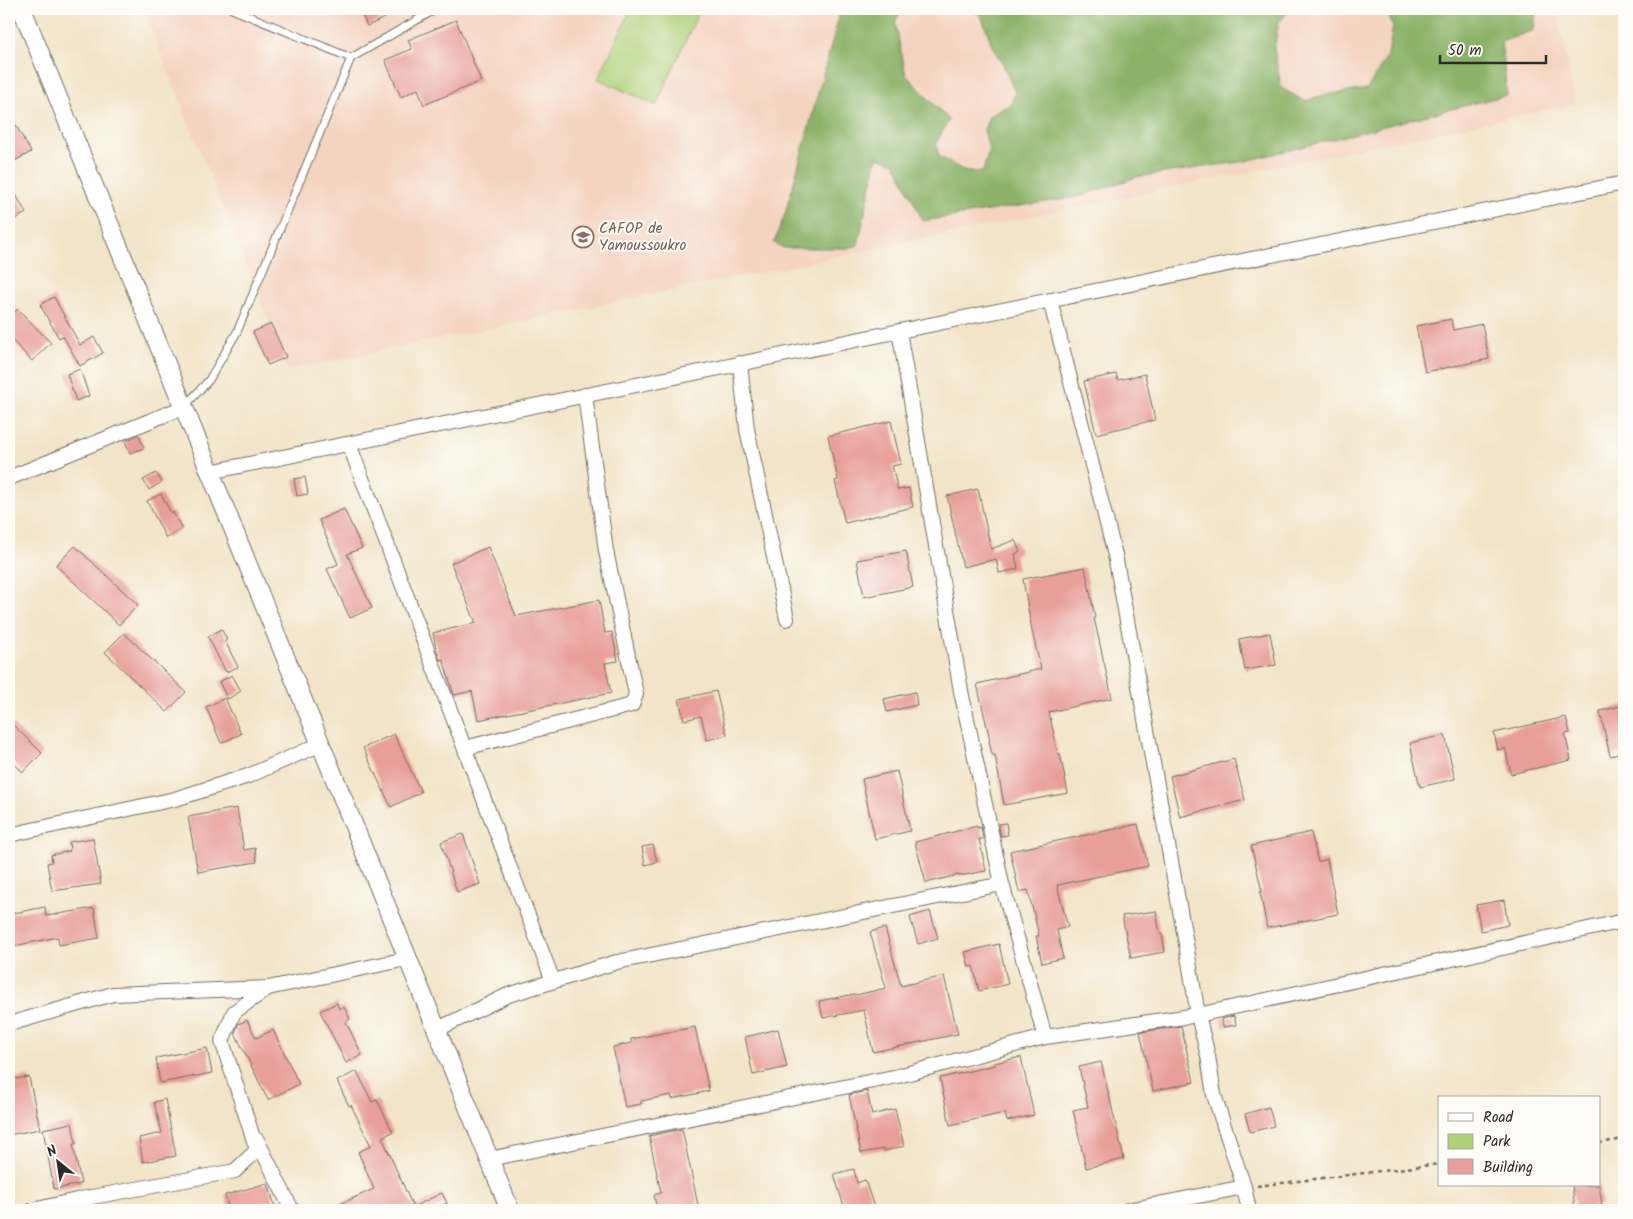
<svg xmlns="http://www.w3.org/2000/svg" width="1633" height="1219" font-family="Kalam,sans-serif">
  <style>
    .built { fill: #f4d3c0 }
    .green { fill: #afd078; stroke: #6d7e52 }
    .forest { fill: #8bb268; stroke: #5b6e4a }
    .building { fill: #e89e9a }
    .lines { fill: none; stroke-linecap: round; stroke-linejoin: round }
    .service-casing { stroke: #716c62; stroke-width: 9 }
    .minor-casing { stroke: #716c62; stroke-width: 16 }
    .tertiary-casing { stroke: #716c62; stroke-width: 20 }
    .path { stroke: #716c62; stroke-width: 2.5; stroke-dasharray: 4 4; stroke-linecap: butt }
    .service { stroke: #fff; stroke-width: 7 }
    .minor { stroke: #fff; stroke-width: 14 }
    .tertiary { stroke: #fff; stroke-width: 18 }
    .labels { text-anchor: middle; stroke-width: 4; stroke-linejoin: round; paint-order: stroke }
    .education-label { font-size: 15px; fill: #785e54; stroke: #fdfcf7; text-anchor: start }
  </style>
  <rect width="100%" height="100%" fill="#fdfcf7"/>
  <filter id="ink" filterUnits="userSpaceOnUse"><feTurbulence type="fractalNoise" baseFrequency=".02" numOctaves="2"/><feDisplacementMap in="SourceGraphic" scale="10" xChannelSelector="R" yChannelSelector="G"/><feConvolveMatrix kernelMatrix="1 2 1 2 8 2 1 2 1" color-interpolation-filters="sRGB"/></filter>
  <filter id="wash" filterUnits="userSpaceOnUse"><feTurbulence type="fractalNoise" baseFrequency=".0096" numOctaves="4" result="noise"/><feDisplacementMap in="SourceGraphic" scale="20" xChannelSelector="R" yChannelSelector="G"/><feGaussianBlur stdDeviation="1.12" result="paint"/><feColorMatrix in="noise" values="0 0 0 0 0 0 0 0 0 0 0 0 0 0 0 0 0 1.4 0 .05"/><feComposite in="paint" operator="in"/></filter>
  <g filter="url(#wash)">
    <rect width="100%" height="100%" fill="#f2e4c8"/>
    <path class="built" d="M143,9h1413l20,95 -1288,266z"/>
    <path class="green" d="M631,9h69l-44,96 -58,-26z"/>
    <path class="forest" d="M841,9h61l-7,13 11,53 43,45 -13,23 3,13 27,16h17l6,-22 -5,-20 5,-14 22,-12 4,-11 -12,-29 -10,-16 -12,-33 -13,-6h323l-12,13 -5,26 7,40 24,13 19,-6 43,-6 21,-34 5,-29 -7,-17h150l-2,21 -33,12 6,53 -261,66 -109,16 -59,20 -155,24 -28,-58 -18,-6 -19,88 -10,3h-64l-10,-5 12,-32z"/>
    <g id="blocks">
      <path class="building" d="M359,9h45l-37,17z
        M456,20l25,61 -57,24 -6,-16 -17,8 -16,-37 27,-11 -4,-9z
        M9,113l22,39 -22,12z
        M9,182l17,31 -17,10z
        M54,297l26,48 14,-8 9,16 -23,13 -17,-30 -4,2 -19,-33z
        M18,309l33,34 -19,18 -23,-24v-19z
        M1451,319l2,11 29,-6 7,35 -64,13 -9,-46z
        M271,324l15,33 -18,8 -15,-33z
        M80,369l9,27 -13,5 -9,-27z
        M1116,374l2,6 27,-6 10,46 -59,14 -12,-53z
        M891,421l10,43 -9,2 6,24 11,-2 4,19 -68,16 -10,-42 3,-1 -10,-44z
        M139,435l5,13 -14,5 -5,-12z
        M156,473l6,9 -13,8 -6,-10z
        M305,477l3,17 -11,2 -3,-17z
        M978,489l13,60 24,-9 5,12 -5,2 3,15 -19,4 -3,-14 -33,8 -16,-71z
        M161,494l10,19 2,-1 9,17 -16,9 -19,-37z
        M344,509l18,39 -15,6 25,54 -22,10 -23,-49 11,-5 -19,-44z
        M75,546l63,59 -19,20 -63,-60z
        M488,547l28,69 83,-16 6,33 7,-1 6,29 -13,2 6,30 -133,27 -6,-29 -18,4 -11,-36 -3,1 -4,-12 -3,-15 43,-10 -25,-60z
        M906,551l7,36 -49,10 -7,-37z
        M1085,567l10,50 -1,1 18,80 -63,14 9,42h2l8,39 -64,12 -9,-50h-3l-3,-14 1,-1 -13,-56 64,-15 -9,-38 -9,-52z
        M221,629l6,10 -2,2 13,26 -12,5 -18,-35z
        M124,633l62,59 -19,20 -62,-60z
        M1270,633l6,32 -31,5 -6,-31z
        M232,675l9,16 -13,8 -9,-17z
        M716,691l11,44 -20,5 -6,-24 -17,4 -5,-21z
        M915,692l2,13 -30,7 -3,-13z
        M225,698l16,36 -20,9 -15,-36z
        M1624,705v48l-14,3 -10,-45z
        M1566,717l4,16 -5,1 6,26 -60,14 -6,-26 -7,2 -4,-17z
        M9,721l33,32 -19,19 -14,-13z
        M394,734l27,58 -30,15 -28,-59z
        M1445,735l10,44 -35,8 -10,-44z
        M1234,759l11,41 -65,17 -10,-41z
        M897,771l13,60 -35,8 -13,-60z
        M237,808l7,42 11,-2 2,14 -59,10 -10,-55z
        M1006,823l2,12 -7,1 -3,-12z
        M1138,824l10,42 -91,19 11,42 -11,3 6,28 -21,5 -6,-27h3l-11,-46 -9,2 -9,-41z
        M977,826v2l4,-1 2,12h-4l7,32 -27,5 -1,-1 -32,8 -11,-41z
        M1311,832l7,30 9,-3 11,55 -71,14 -7,-36 2,-1 -11,-45z
        M463,834l17,50 -23,8 -16,-50z
        M93,838l8,46 -49,7 -5,-28 5,-1 -1,-7 19,-4 -1,-9z
        M653,845l4,17 -12,3 -3,-18z
        M1504,900l4,25 -27,6 -5,-26z
        M45,907l1,9 48,-8 5,30 -40,7 -1,-8 -49,10v-33z
        M930,911l8,27 -20,6 -8,-27z
        M1156,911l4,23h2l3,18 -34,6 -9,-42z
        M885,928l16,58 43,-10 14,58 -85,18 -9,-42 -41,8 -4,-17 36,-7 1,1 30,-7 -16,-56z
        M999,944l9,40 -29,7 -6,-25 -4,1 -4,-15z
        M337,1003l2,6 5,-2 6,12 -4,3 16,33 -16,8 -26,-52z
        M1234,1016l2,9 -13,2 -2,-8z
        M247,1020l9,18 17,-8 26,54 -31,16 -33,-67 3,-9z
        M1181,1026l13,56 -41,9 -13,-59z
        M695,1027l14,64 -37,8 -1,-4 -30,6v3l-16,3 -12,-60 18,-4v-4z
        M778,1029l9,38 -34,8 -8,-38z
        M207,1048l5,25 -52,10 -4,-25z
        M1021,1057l13,58 -27,6 -2,-8 -55,12 -10,-47 55,-13 -1,-2z
        M1101,1062l23,97 -38,9 -13,-58 15,-3 -9,-40z
        M357,1071l15,31 5,-2 16,32 -11,5 31,70 29,-14 5,10 -15,7h-106l48,-21 -16,-37 13,-6 -20,-41 -2,1 -12,-25z
        M29,1077l11,52 -31,6v-55z
        M867,1091l5,24 23,-6 9,37 -20,5v-2l-23,4 -12,-58z
        M165,1099l11,57 -33,6 -4,-24 23,-5 -8,-31z
        M1269,1107l5,19 -24,6 -5,-18z
        M72,1123l4,21h-3l8,40 -27,5 -11,-60z
        M682,1129l17,81h-42l-3,-15 7,-2 -12,-57z
        M854,1169l3,14 8,-3 10,30h-30l-11,-36z
        M268,1183l8,27h-47l-4,-15z
        M1572,1185h27l3,20 -27,4z"/>
    </g>
  </g>
  <g filter="url(#ink)">
    <use href="#blocks" fill-opacity="0" stroke="#716c62" stroke-width="1"/>
    <g class="lines">
      <g class="service-casing">
        <path id="service" d="M351,58l85,-49
          M185,406l24,-26 28,-48 114,-274 -119,-49"/>
      </g>
      <g class="minor-casing">
        <path id="minor" d="M1050,300l65,255 70,383 13,77 10,41 6,39 30,92 5,23
          M899,331l62,360 41,193 43,153 153,-22 426,-94
          M740,363l7,66 40,190
          M349,444l204,537
          M210,472l1414,-289
          M9,478l175,-71
          M465,748l167,-43 4,-11 -30,-143 -21,-156
          M9,835l166,-36 73,-23 73,-32
          M9,1024l104,-30 155,-6 139,-29
          M436,1030l72,-35 109,-33 385,-78
          M257,1140l35,70
          M489,1159l409,-83 147,-39
          M33,1210l48,-11 154,-28 22,-21 -35,-109 12,-29 34,-24
          M1128,1210l116,-23"/>
      </g>
      <g class="tertiary-casing">
        <path id="tertiary" d="M22,9l488,1201"/>
      </g>
      <path class="path" d="M1599,1143l25,-4
        M1257,1186l182,-22"/>
      <use href="#service" class="service"/>
      <use href="#minor" class="minor"/>
      <use href="#tertiary" class="tertiary"/>
    </g>
  </g>
  <defs>
    <g id="school-ring" transform="scale(1.125)"><circle r="9.5" fill="#fdfcf7" stroke="#8d6e63" stroke-width="1.5"/><path d="M0-5L7-2L0 1L-7-2ZM-4 1L0 2.5L4 1V4Q0 6-4 4Z" fill="#8d6e63"/></g>
  </defs>
  <g fill-rule="evenodd">
    <use href="#school-ring" x="583" y="237"/>
  </g>
  <g class="labels">
    <g class="education-label">
      <text x="599" y="233">CAFOP de<tspan x="599" dy="17">Yamoussoukro</tspan></text>
    </g>
  </g>
  <rect width="1633" height="1219" fill="none" stroke="#fdfcf7" stroke-width="30"/>
  <rect x="1438" y="1096" width="162" height="90" fill="#fdfcf7" stroke="#a9a8a5"/>
  <rect x="1448" y="1113" width="25" height="8" fill="#ffffff" stroke="#a9a8a5"/>
  <text x="1483" y="1122" font-size="15" fill="#2b2b2b">Road</text>
  <rect x="1448" y="1134" width="25" height="15" fill="#afd078" stroke="#a9a8a5"/>
  <text x="1483" y="1146" font-size="15" fill="#2b2b2b">Park</text>
  <rect x="1448" y="1159" width="25" height="15" fill="#e89e9a" stroke="#a9a8a5"/>
  <text x="1483" y="1172" font-size="15" fill="#2b2b2b">Building</text>
  <g transform="translate(58 1162) rotate(330)" stroke="#fdfcf7" stroke-width="4" paint-order="stroke">
  <path d="M0-4L9 19L0 12L-9 19Z" fill="#2b2b2b"/>
  <text y="-8" font-size="14" font-weight="bold" text-anchor="middle" fill="#2b2b2b">N</text>
  </g>
  <path d="M1440 55v8h106v-8" fill="none" stroke="#2b2b2b" stroke-width="2.5"/>
  <text x="1448" y="55" font-size="15" fill="#2b2b2b" stroke="#fdfcf7" stroke-width="4" paint-order="stroke">50 m</text>
</svg>
